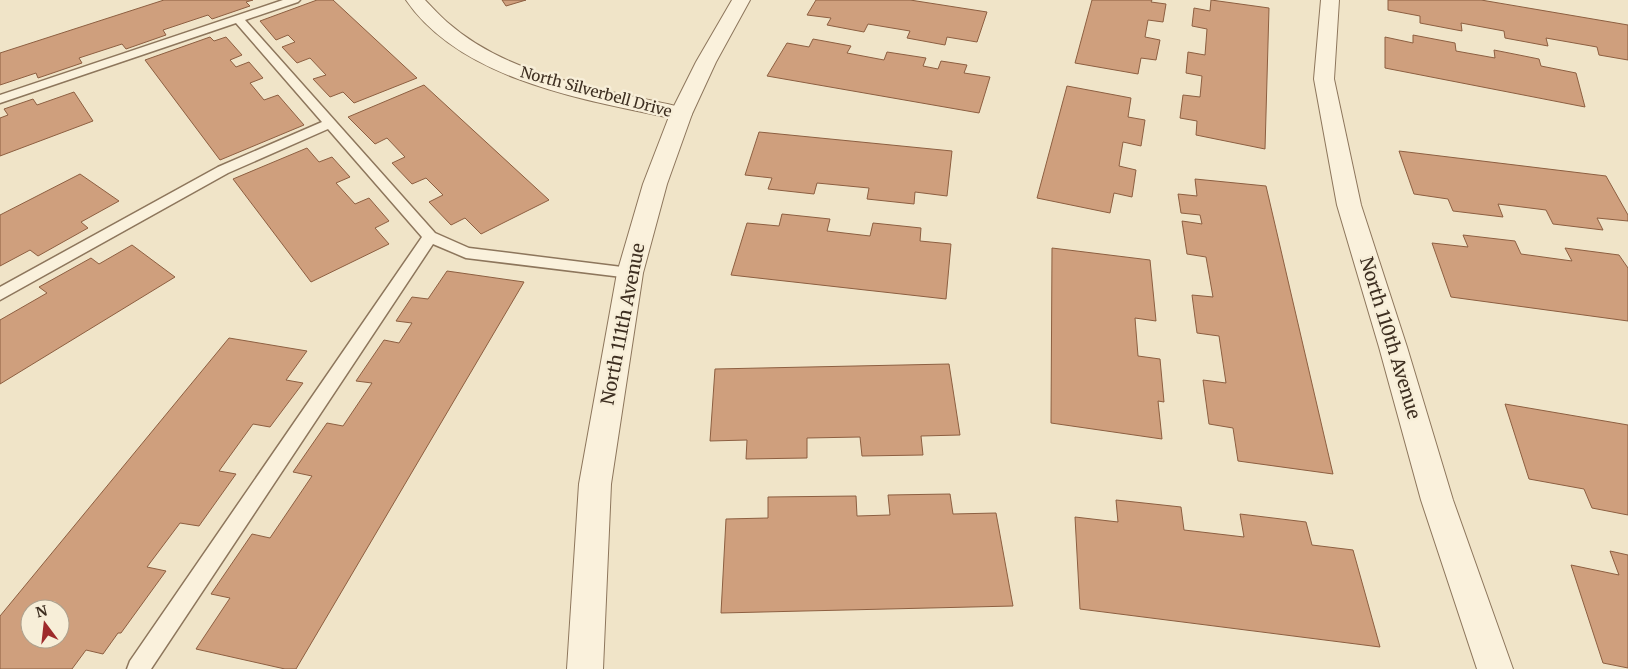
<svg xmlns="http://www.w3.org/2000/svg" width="1628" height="669" font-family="Merriweather,serif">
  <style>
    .building { fill: #cf9f7d; stroke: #8d5f41; fill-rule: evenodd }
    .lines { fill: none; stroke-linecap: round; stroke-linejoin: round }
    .service-casing { stroke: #8d765c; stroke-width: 3 }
    .minor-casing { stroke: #8d765c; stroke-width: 2 }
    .tertiary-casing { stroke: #8d765c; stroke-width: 2 }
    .service { fill: #faf1dc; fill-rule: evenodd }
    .minor { fill: #faf1dc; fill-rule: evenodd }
    .tertiary { fill: #faf1dc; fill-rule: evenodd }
    .labels { text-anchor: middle; stroke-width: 5; stroke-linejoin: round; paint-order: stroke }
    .far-street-label { font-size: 15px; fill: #3d2e20; stroke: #f7eed8 }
    .street-label { font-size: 18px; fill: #3d2e20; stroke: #f7eed8 }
  </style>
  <rect width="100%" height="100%" fill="#f0e4c8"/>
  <path class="building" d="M164,0h89l-7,2 4,4 -38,13 -4,-4 -45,15 3,5 -40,14 -4,-5 -43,14 3,5 -44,15 -2,-5 -36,12v-32z
    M317,0h16l84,78 -63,25 -11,-11 -13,5 -17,-18 13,-4 -16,-17 -13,5 -15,-16 13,-5 -7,-7 -12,5 -16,-19z
    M502,0h24l-20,6z
    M816,0h94l77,12 -10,30 -30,-5 -2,8 -38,-7 3,-7 -42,-7 -4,8 -37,-7 4,-7 -24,-3z
    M1092,0h60l-1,2 15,2 -3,18 -15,-2 -3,17 15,3 -4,20 -15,-2 -3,16 -63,-11z
    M1211,0l58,8 -4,141 -69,-14 1,-14 -17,-3 3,-23 17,2 2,-21 -16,-3 2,-21 17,3 2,-26 -15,-3 2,-18 16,3z
    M1388,0h93l147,25v35l-29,-5 -2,-8 -51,-9 2,8 -43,-8 -1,-7 -43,-8 1,8 -42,-8v-7l-32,-6z
    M1413,35l42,8 1,8 39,7 -1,-8 45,9 2,7 35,7 9,34 -200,-39v-31l28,6z
    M210,37l4,4 12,-4 16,18 -12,5 6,7 13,-5 14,16 -13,5 14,17 14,-5 26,30 -84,35 -75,-100z
    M813,39l38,7 -4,7 37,7 3,-8 39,6 -3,8 15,3 3,-8 26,4 -3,8 26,4 -11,36 -212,-37 20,-33 22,4z
    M424,85l125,115 -68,34 -16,-16 -14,7 -22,-23 14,-7 -17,-17 -14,6 -20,-21 13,-6 -18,-19 -12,6 -27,-27z
    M1067,86l64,12 -3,19 17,3 -4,26 -18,-4 -4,24 17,4 -4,27 -18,-4 -4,20 -73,-15z
    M74,92l19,29 -93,35v-38l8,-3 -4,-6 29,-10 4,6z
    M759,132l193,19 -5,45 -32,-4 -1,12 -47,-5 2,-11 -52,-5 -3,11 -46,-5 4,-11 -27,-3z
    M307,148l12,14 13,-5 18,20 -14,6 19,21 14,-6 20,23 -14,7 14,16 -78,38 -78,-103z
    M1399,151l207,25 22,39v6l-31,-3 6,12 -50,-6 -7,-14 -48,-6 5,13 -50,-6 -5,-12 -34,-5z
    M80,174l39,27 -38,21 7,6 -50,28 -8,-6 -30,16v-51z
    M1195,179l71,7 67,288 -95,-13 -5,-33 -24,-4 -6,-44 23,3 -7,-47 -22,-3 -5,-38 21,2 -7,-40 -19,-3 -5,-33 20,3 -2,-9 -19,-2 -3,-19 19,2z
    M782,214l48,5 -3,12 43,5 3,-13 48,5 -1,13 31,3 -5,55 -215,-24 16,-52 32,3z
    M1463,235l52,6 6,13 51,7 -7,-13 54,7 9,13v53l-177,-24 -19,-54 36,4z
    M132,245l43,32 -175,107v-64l47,-27 -8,-6 52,-29 8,6z
    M1052,248l98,12 6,61 -21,-3 3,38 22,3 4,43 -6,-1 4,38 -111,-16z
    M447,271l77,11 -228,387h-11l-89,-20 34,-51 -19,-4 41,-60 18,4 42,-62 -19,-4 34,-49 16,3 29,-43 -16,-2 28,-41 15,3 13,-20 -16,-2 16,-24 16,2z
    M229,338l78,13 -21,29 17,3 -33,44 -17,-3 -34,47 17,3 -37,52 -19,-3 -33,44 19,4 -45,62h-3l-15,21 -17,-4 -14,19h-72v-53zM30,609h30v30h-30z
    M949,364l11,71 -39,1 2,19 -61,1 -2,-19 -53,1v20l-61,1 1,-19 -37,1 5,-72z
    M1505,404l123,21v90l-36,-7 -8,-19 -55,-10z
    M950,494l3,20 43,-1 17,93 -292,7 5,-94 42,-1v-21l88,-1 1,20 33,-1 -2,-20z
    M1116,500l65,7 3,23 60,7 -4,-23 66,8 6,23 41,5 27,97 -300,-38 -5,-92 43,5z
    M1610,551l18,4v113l-25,-5 -32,-98 48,10z"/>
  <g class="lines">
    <g class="service-casing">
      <path id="service" d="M283,0h17l-2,2 -53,18 190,213 34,15 161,20 5,1 3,4 -3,4 -5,1 -164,-20 -33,-14 -282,425h-24l3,-8 292,-424 -94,-108 -100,44 -228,127v-13l218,-120 104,-45 -86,-99 -236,80v-8z"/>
    </g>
    <g class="minor-casing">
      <path id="minor" d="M406,0h19c7,7 14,15 22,22 66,58 160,67 242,87l3,5 -3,5 -8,1c-90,-19 -219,-38 -275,-120z
        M1321,0h18l-5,79 27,126 46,142 46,153 60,169h-36l-56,-169 -42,-153 -42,-142 -23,-126z"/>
    </g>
    <g class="tertiary-casing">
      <path id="tertiary" d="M732,0h18l-34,62 -24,52 -25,70 -24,89 -32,211 -8,185h-36l12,-185 38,-211 26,-89 27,-70 26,-52z"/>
    </g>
    <use href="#service" class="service"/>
    <use href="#minor" class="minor"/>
    <use href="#tertiary" class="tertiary"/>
  </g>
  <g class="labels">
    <g class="far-street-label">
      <text transform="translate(596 92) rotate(15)" y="5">North Silverbell Drive</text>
    </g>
    <g class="street-label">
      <text transform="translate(623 324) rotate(-79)" y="6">North 111th Avenue</text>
      <text transform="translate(1390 338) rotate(73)" y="6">North 110th Avenue</text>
    </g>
  </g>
  <g transform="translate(45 624) rotate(345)"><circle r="24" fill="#f7eed8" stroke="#ada18e"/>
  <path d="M0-4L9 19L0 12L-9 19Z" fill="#9e2a2b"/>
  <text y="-8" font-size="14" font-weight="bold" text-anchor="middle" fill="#3d2e20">N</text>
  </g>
</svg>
